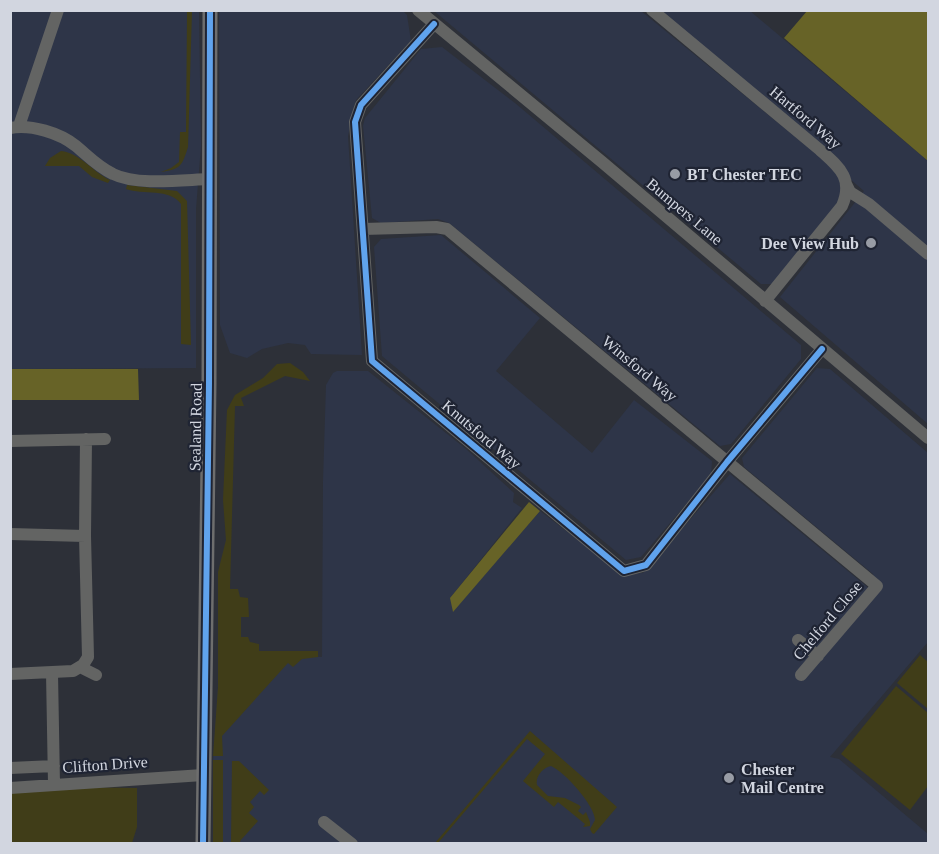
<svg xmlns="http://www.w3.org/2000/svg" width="939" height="854" font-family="'Times New Roman',serif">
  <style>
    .built { fill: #2e3548 }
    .green { fill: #403d18 }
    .forest { fill: #676327 }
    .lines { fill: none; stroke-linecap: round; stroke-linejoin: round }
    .minor { stroke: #636463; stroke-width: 12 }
    .major { stroke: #6e6e6e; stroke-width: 15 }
    .cycleway-casing { stroke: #1f2433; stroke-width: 10 }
    .cycleway { stroke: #60a3ed; stroke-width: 6 }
    .poi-dot { fill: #989ca5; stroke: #1f2433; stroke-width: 2 }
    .labels { text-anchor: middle; stroke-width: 4.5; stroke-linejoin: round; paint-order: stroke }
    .street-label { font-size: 16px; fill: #d2d6e0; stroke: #1f2433 }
    .poi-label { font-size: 16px; font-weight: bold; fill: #d2d6e0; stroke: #1f2433; text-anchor: start }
  </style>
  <rect width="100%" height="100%" fill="#2d3038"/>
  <path class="built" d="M402,10l5,5 4,26 -55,59 -8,36 14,219 -51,-1 -6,-9 -17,-2 -26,6 -15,9 -17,-5 -10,-28 -1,-314z
    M11,11h188l2,135 -5,63v159l-185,1z
    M434,11h207l195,159 5,7 1,21 -69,86h-12z
    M654,11h96l178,150v263l-148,-127 84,-106z
    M442,47l73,56 286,242v14l-70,85 -11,2 -271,-223 -11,-4 -57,4 -9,-5 -9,-92 2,-8 56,-69z
    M441,235l99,83 -44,53 96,82 42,-53 78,61 -1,14 -70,82 -15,3 -244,-204 -8,-109 7,-8z
    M817,368l13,1 98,84v189l-98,115 9,2 89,75v9l-715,1v-84l5,-73v-30h104l1,-176 3,-96 7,-12 4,-2h31l98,78 48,44 -1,9 9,6 -71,89 2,14 87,-100 83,63 20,-1 87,-99 147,121 -4,-21 -129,-107 -2,-9z"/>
  <path class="green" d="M187,11h5l-4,136c-6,19 -7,22 -27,25l10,-4 8,-6 1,-30h6z
    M61,151c19,2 32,21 49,29l-2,3 -16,-6 -13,-11h-34l5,-8z
    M127,185l50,6 10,10 4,144 -10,-1v-140c-11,-16 -38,-9 -55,-15z
    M290,363l13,9 7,9 -25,-5 -44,22 3,8h-9l-5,183h8l2,8 8,1 1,19h-8v20h7l2,5 9,2v7h59v6l-16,2 -9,8 -5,-4 -66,73 1,20h-10l5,-69v-115l8,-32 -3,-40 4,-90 8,-15 28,-17 14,-14z
    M920,655l8,7v47l-31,-26z
    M896,686l32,27v73l-18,24 -69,-56z
    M530,731l87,76 -23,27 -2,-1 -2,-4 5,-9c0,-14 -30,-48 -44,-54 -8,1 -16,11 -14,19l11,11 17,2 14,7 2,2 -3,4 5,4 3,-3 4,10v4l-7,1 2,-3 -27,-22 -4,5 -31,-26 22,-27 -18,-15 -89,104h-3z
    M213,760h10v83h-10z
    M232,761h7l30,29 -5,5 -4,-4 -10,11 4,5 -5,6 9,8 -18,20 1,2h-10z
    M71,787l66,1v39l-5,16 -121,1v-51z"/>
  <path class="forest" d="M807,11h121v150l-144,-123z
    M11,369h127l1,31h-128z
    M529,502l11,9 -87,101 -3,-14z"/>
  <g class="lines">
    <path class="minor" d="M418,10l184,152 326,276
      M652,10l168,140c19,17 34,28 22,56l-77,95
      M434,24l-73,81 -6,17 17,239 252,210 22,-6 81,-103 95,-113
      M19,126l39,-116
      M10,128c21,-4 50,5 66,18 12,10 22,21 37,28 24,12 69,6 96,5
      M846,184l4,8 19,12 59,50
      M363,229l73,-2 11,2 430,357 -76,89
      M10,441l95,-2
      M10,534l75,2
      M798,640l20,16
      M80,667l16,8
      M52,673l2,111
      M10,674l63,-3 10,-6 5,-8 -3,-121 1,-97
      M10,768l44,-2
      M10,788l193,-13
      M324,822l28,22"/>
    <path class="major" d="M203,844l6,-461 1,-373"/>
    <g class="cycleway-casing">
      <path id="cycleway" d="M434,24l-73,81 -6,17 17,239 252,210 22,-6 81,-103 95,-113
        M203,844l6,-461 1,-373"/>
    </g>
    <use href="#cycleway" class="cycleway"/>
  </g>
  <g class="poi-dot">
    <circle cx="675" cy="174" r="6"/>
    <circle cx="871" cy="243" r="6"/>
    <circle cx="729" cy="778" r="6"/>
  </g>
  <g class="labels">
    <g class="street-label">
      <text transform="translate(806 117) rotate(40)" y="6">Hartford Way</text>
      <text transform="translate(685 211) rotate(40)" y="6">Bumpers Lane</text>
      <text transform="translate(640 368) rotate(40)" y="6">Winsford Way</text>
      <text transform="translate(195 427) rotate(-89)" y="6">Sealand Road</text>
      <text transform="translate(482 434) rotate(40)" y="6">Knutsford Way</text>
      <text transform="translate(827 620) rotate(-50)" y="6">Chelford Close</text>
      <text transform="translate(105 764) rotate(-4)" y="6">Clifton Drive</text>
    </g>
    <g class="poi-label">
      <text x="687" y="180">BT Chester TEC</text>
      <text x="859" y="249" text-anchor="end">Dee View Hub</text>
      <text x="741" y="775">Chester<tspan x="741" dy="18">Mail Centre</tspan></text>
    </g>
  </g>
  <rect width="939" height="854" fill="none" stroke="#d2d6e0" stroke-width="24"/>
</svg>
